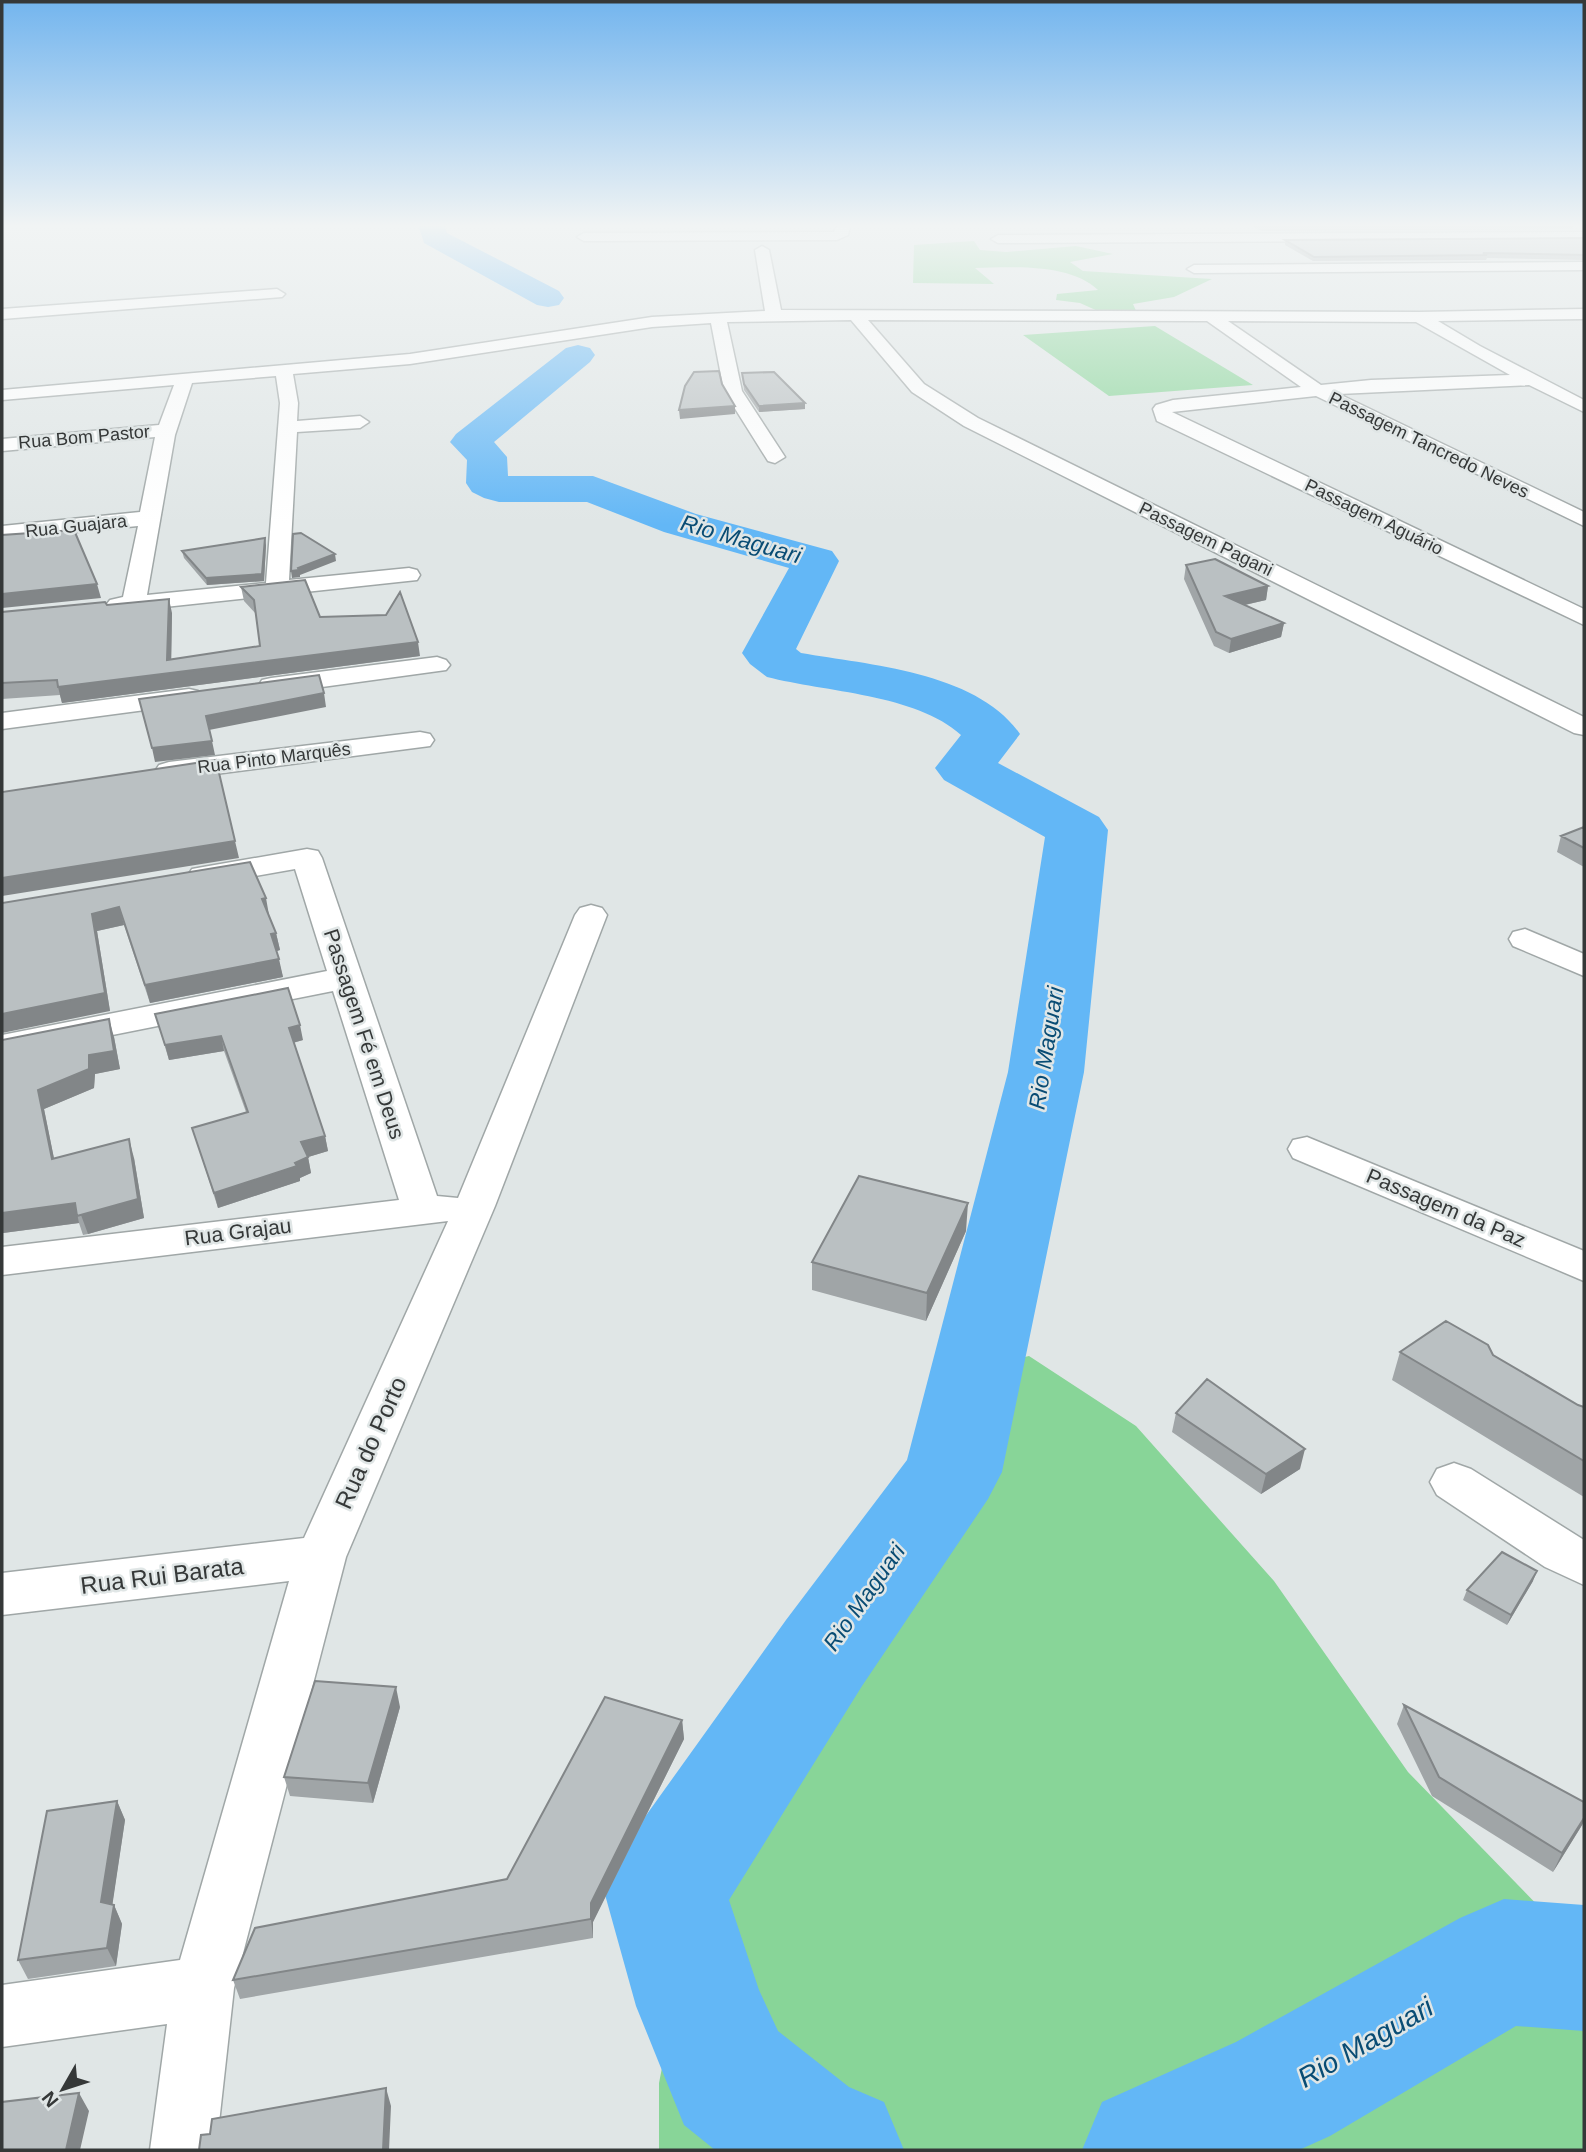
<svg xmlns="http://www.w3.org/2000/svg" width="1586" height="2152" font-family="Helvetica,sans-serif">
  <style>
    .green { fill: #88d598 }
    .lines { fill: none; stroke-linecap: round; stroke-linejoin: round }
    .river { fill: #63b7f6; fill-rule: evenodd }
    .minor-casing { stroke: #a0a7a7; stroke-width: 3 }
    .minor { fill: #fff; fill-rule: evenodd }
    .wall { fill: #a0a5a7 }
    .shaded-wall { fill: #828688 }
    .building { fill: #bac0c2; stroke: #828688; stroke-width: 2 }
    .labels { text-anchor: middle; stroke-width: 5; stroke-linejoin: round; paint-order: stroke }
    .far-street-label { font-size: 18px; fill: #353838; stroke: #e0e6e6 }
    .street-label { font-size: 21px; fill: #353838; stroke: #e0e6e6 }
    .water-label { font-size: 23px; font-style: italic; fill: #094c74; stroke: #e0e6e6 }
    .near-street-label { font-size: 24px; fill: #353838; stroke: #e0e6e6 }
    .near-water-label { font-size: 28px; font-style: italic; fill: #094c74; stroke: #e0e6e6 }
  </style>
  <rect width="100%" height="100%" fill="#e0e6e6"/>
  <path class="green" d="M974,241l6,9 26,2 70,-6 37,8 -43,8 13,9 129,8 -38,18 -41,7 4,9 -37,-1 -20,-9 -24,-3 1,-6 41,-4c-28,-27 -87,-23 -123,-22l19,16 -81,-1 1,-38z
    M1155,326l98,59 -144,11 -86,-61z
    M1029,1356l107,70 138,155 134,191 176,181v197h-925v-67l40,-203 105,-220 91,-163 63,-124z"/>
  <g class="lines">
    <path class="river" d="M418,224h26l3,9 112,58 5,7 -5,7 -11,2 -11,-2 -113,-62z
      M578,345l12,3 5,7 -5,7 -96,80 13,15 1,19h85l103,38 136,37 7,10 -43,88 5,4c69,12 176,19 219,81l-22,29 101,54 9,13 -24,242 -82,400 -14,27 -126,187 -133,214 30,90 19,41 71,56 35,15 20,48h-189l-31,-25 -48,-119 -32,-115 18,-42 164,-229 121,-160 101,-388 37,-235 -101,-57 -9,-12 26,-33c-45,-41 -136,-43 -194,-58l-17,-13 -8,-11 47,-85 -125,-36 -77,-30h-88l-15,-4 -12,-6 -6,-9 1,-23 -17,-18 6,-8 110,-86z
      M1504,1899l80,6v126l-68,-5 -186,110 -31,14h-217l20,-48 134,-60 224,-124z"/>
    <g class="minor-casing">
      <path id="minor" d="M838,224h13l-3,11 -11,5 -253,1 -7,-4 7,-4 250,-1z
        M1584,232v8l-586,3 -7,-4 7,-4z
        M762,246l7,4 12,60 638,2 165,-3v10l-146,2 42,25 104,54v12l-55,-27 -190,9 245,118v14l-268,-130 -144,16 412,197v16l-427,-204 -4,-12 3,-4 17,-5 128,-13 -94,-66 -339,-1 56,64 54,34 606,299v18l-10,-2 -610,-307 -52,-34 -61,-72 -124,2 15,69 43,66 -10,6 -7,-2 -44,-70 -13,-68 -59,4 -242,37 -117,10 5,29 -1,18 63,-5 9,6 -9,6 -63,4 -8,148 120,-12 8,2 3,5 -3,5 -299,32 -8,-2 -4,-5 4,-5 13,-3 15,-71 -136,13v-13l138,-14 15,-75 -153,14v-12l157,-14 15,-40 -172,15v-10l408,-36 242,-37 113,-6 -10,-61zM1228,321l188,1 94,53 -139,5 -50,5zM276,376l4,27 -14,180 -119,12 28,-160 17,-52z
        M1584,262v8l-390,3 -7,-4 7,-4z
        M277,289l8,5 -3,3 -280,22v-10z
        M437,657l9,3 4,5 -4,5 -175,24 -9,-2 -4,-6 4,-6 9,-2z
        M189,689l9,2 4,6 -4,6 -196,26v-16z
        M420,732l10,2 4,6 -4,6 -261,34 -10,-3 -4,-6 4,-6 10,-3z
        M307,849l11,2 4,7 115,338 21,2 117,-283 5,-7 11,-3 11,3 5,7 -112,291 -149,351 -112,431 -18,162h-66l17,-126 -165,23v-62l178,-25 109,-379 -287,34v-42l302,-35 144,-317 -446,54v-28l397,-47 -66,-209 -331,66v-22l325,-64 -32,-102 -92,16 -11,-2 -5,-7 5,-7 11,-2z
        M1525,929l59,25v22l-71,-30 -4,-7 4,-7z
        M1307,1137l277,114v30l-291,-123 -5,-9 5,-9z
        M1454,1463l17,6 113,71v45l-39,-18 -108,-72 -7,-13 7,-13z"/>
    </g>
    <use href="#minor" class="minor"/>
  </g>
  <path class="wall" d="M1248,224h326l-1,5 -312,2z
    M1584,238v22l-97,-2 -1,2 -173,1 -28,-16v-5z
    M742,373l63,36 -46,3 -15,-22z
    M266,545l-2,36 -57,4 -23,-27 -2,-7z
    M1186,565l82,21 -2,14 -21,5 39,18 -3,14 -52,16 -15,-7 -30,-67z
    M241,587l179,69 -358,47 -2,-8 -58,4v-87l105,-7 65,8 -1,47 89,-14 -4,-32 -12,-13z
    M1584,827v40l-27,-15 4,-16z
    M2,903l267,12 7,18 4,17 -4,1 7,26 -133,26 -26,-78 -27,6 13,80z
    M155,1014l148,26 -10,3 32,93 3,15 -20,6 3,16 -11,5v3l-82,27 -26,-80 54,-16 -22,-61 -55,9z
    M114,1037l6,32 -25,5 -1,14 -50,21 10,50 80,-1 10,60 -56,16 -5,1 -4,-12 -76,10v4h-1v-197z
    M966,1231l-40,90 -114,-31v-28z
    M1400,1352l93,3 85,50 6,2v90l-192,-117z
    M1176,1413l124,56 -39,25 -89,-62z
    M1533,1581l-26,44 -44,-25 4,-10z
    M1404,1705l180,97v20l-31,50 -121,-76 -35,-72z
    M400,1707l-27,96 -83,-7 -6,-19z
    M682,1720l2,19 -91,183v16l-353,61 -7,-19 274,-101z
    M117,1801l8,19 -13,85h2l8,19 -6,42 -88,13 -10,-19z"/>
  <path class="shaded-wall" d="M805,403v6l-46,3v-6z
    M735,406v8l-55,5 -1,-9z
    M265,538l1,7 -2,36 -57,4 -1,-7z
    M335,554l1,7 -36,14v2l-8,1 -1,-7z
    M97,584l4,14 -99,10v-14z
    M1268,586l-2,14 -44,10 3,-14z
    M169,599l3,14 -1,60 247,-31 2,14 -358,47 -4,-16 109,-27z
    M1284,623l-3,14 -52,16 2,-14z
    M324,693l2,14 -117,23 -3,-14z
    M212,741l3,14 -60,7 -3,-14z
    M235,841l4,17 -237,38v-18z
    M266,898l3,17 -7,-16z
    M119,907l5,18 -27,6 13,80 -108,22v-19l90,-100z
    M276,933l4,17 -6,2 -3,-18z
    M279,959l4,18 -133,26 -5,-18z
    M109,1019l5,18 6,32 -25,5 -1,14 -50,21 14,69 -6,-19 -14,-69 51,-35z
    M300,1025l3,15 -11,3 -3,-15z
    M221,1036l3,15 -55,9 -4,-15z
    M325,1136l3,15 -23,7 -4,-16z
    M129,1139l5,19 10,60 -56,16 -7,-19z
    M308,1157l3,16 -11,5v3l-82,27 -4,-15z
    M75,1203l4,20 -76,10v4h-1v-24z
    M968,1203l-2,28 -40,90 1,-28z
    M1305,1449l-5,20 -39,25 5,-20z
    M1537,1571l-4,10 -26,44 4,-10z
    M396,1687l4,20 -27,96 -5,-20z
    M682,1720l2,19 -91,183v16l-2,-19v-16z
    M117,1801l8,19 -15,101 -9,-19z
    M1584,1818l-2,7 -29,47 9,-19z
    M114,1905l8,19 -6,42 -9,-18z
    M386,2088l5,18 -2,44h-6z
    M79,2093l10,18 -9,39h-14z"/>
  <path class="building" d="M1258,224h316l-313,2z
    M1584,238v17l-101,-2 4,2 -173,2 -29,-17z
    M719,371l3,13 13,22 -56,4 6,-24 9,-14z
    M774,372l31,31 -46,3 -15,-22 -2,-11z
    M74,530l23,54 -95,10v-59z
    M301,533l34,21 -37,14 1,2 -8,1 2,-37z
    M265,538l-3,36 -56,4 -24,-27z
    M1215,559l53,27 -43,10 59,27 -53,16 -15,-7 -30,-67z
    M305,580l15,37 66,-2 14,-23 18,50 -360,45 -1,-7 -55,3v-71l103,-10 2,3 62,-6 -2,61 93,-14 -6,-46 -13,-13z
    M319,675l5,18 -118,23 6,25 -60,7 -13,-49z
    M216,760l19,81 -233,37v-86z
    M1584,827v21l-23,-12z
    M250,862l16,36 -4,1 14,34 -5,1 8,25 -134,26 -26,-78 -27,7 13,79 -103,21v-111z
    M288,988l12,37 -11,3 36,108 -24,6 7,15 -13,6 2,3 -83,27 -22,-65 56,-16 -27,-76 -56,9 -10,-31z
    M109,1019l5,32 -25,4v14l-51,21 14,69 77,-20 9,60 -61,17 -2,-13 -73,10v-173z
    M859,1176l109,27 -41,90 -115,-31z
    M1446,1321l42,24 5,10 85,50 6,2v54l-184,-109z
    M1207,1379l98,70 -39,25 -90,-61z
    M1502,1552l35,19 -26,44 -44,-25z
    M315,1681l81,6 -28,96 -84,-6z
    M605,1697l77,23 -91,183v16l-358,61 22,-52 252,-49z
    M1404,1705l180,97v16l-22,35 -123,-76z
    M117,1801l-16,101 13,3 -7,43 -89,12 29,-149z
    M386,2088l-3,62h-184l2,-15 9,-1 2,-15z
    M79,2093l-13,57h-64v-48z"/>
  <linearGradient id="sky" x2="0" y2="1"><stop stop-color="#73b5ee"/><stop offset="0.43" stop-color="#f1f4f4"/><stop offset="1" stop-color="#f1f4f4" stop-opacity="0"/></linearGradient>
  <rect width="1586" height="525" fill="url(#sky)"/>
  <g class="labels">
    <g class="far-street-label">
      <text transform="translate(84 437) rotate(-5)" y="6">Rua Bom Pastor</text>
      <text transform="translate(1429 445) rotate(26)" y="6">Passagem Tancredo Neves</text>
      <text transform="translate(1374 517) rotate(26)" y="6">Passagem Aguário</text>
      <text transform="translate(76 526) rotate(-6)" y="6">Rua Guajara</text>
      <text transform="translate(1206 539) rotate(26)" y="6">Passagem Pagani</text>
      <text transform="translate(274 758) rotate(-7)" y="6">Rua Pinto Marquês</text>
    </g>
    <g class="street-label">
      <text transform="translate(364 1034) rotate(72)" y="7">Passagem Fé em Deus</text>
      <text transform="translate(1446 1208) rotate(23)" y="7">Passagem da Paz</text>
      <text transform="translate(238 1232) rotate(-7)" y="7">Rua Grajau</text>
    </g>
    <g class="water-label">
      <text transform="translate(741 539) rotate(16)" y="8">Rio Maguari</text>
      <text transform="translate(1046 1048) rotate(-81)" y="8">Rio Maguari</text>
      <text transform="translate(864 1597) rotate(-55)" y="8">Rio Maguari</text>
    </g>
    <g class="near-street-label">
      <text transform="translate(371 1443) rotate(-66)" y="8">Rua do Porto</text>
      <text transform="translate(162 1576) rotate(-7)" y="8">Rua Rui Barata</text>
    </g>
    <g class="near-water-label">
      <text transform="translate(1365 2042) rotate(-30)" y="10">Rio Maguari</text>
    </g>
  </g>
  <rect width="1586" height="2152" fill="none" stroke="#353838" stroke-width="7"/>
  <g transform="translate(63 2089) rotate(231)" stroke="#e0e6e6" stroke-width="5" paint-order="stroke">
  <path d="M0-5L12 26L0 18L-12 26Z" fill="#353838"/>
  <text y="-10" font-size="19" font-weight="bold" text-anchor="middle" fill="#353838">N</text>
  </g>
</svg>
